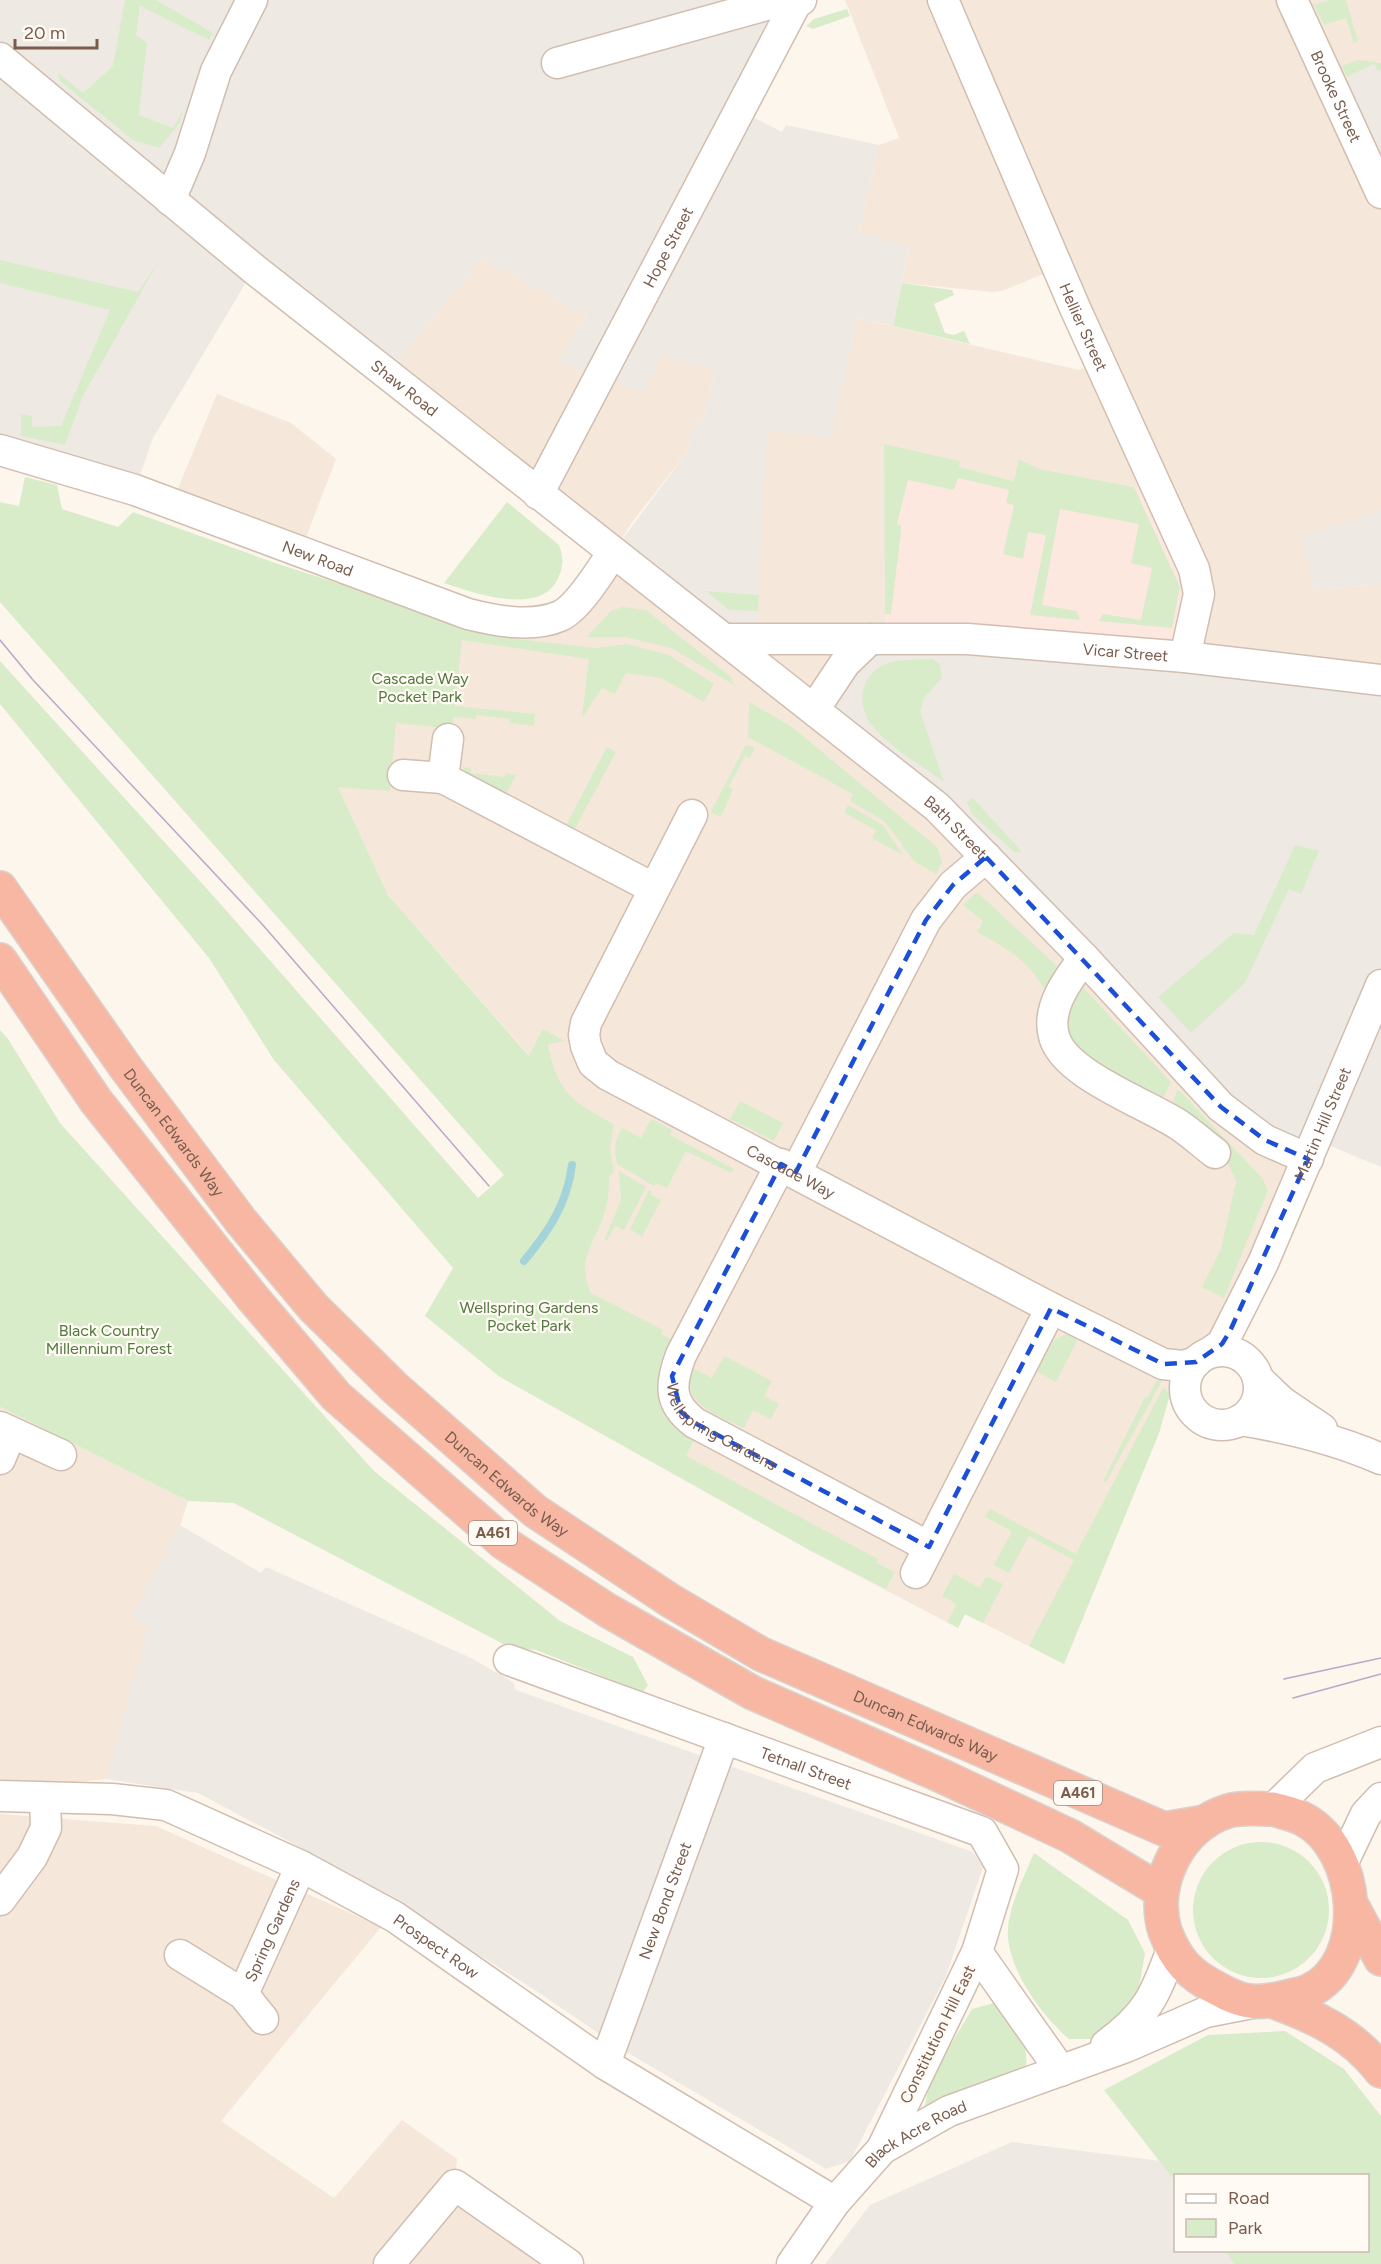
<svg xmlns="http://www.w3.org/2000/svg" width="1381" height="2264" font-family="Figtree,sans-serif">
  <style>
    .residential { fill: #f5e8da }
    .commercial { fill: #fde8e0 }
    .industrial { fill: #efe9e4 }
    .green { fill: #d8ecc9 }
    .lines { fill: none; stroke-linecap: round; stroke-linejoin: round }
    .stream { stroke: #a5d3da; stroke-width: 8 }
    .minor-casing { stroke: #d1beb0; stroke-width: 33 }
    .highway-casing { stroke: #dad1cd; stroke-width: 36 }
    .minor { stroke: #fff; stroke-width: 30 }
    .highway { stroke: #f7b7a3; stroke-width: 33 }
    .tram { stroke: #b9a8c9; stroke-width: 1.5 }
    .marked { fill: none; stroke: #1d4ed8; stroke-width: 4.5; stroke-dasharray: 12 8; stroke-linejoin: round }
    .labels { text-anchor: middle; stroke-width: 4.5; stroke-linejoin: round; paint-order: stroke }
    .shield { fill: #fffaf3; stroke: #a28b7f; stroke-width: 1.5 }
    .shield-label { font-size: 15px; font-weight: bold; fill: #7a5c4d }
    .street-label { font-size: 16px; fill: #7a5c4d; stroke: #fffaf3 }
    .park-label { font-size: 16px; fill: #537a41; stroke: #fffaf3 }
  </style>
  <rect width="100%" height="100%" fill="#fdf6ec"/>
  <path class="residential" d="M845,0h536v70l-7,-6 -43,21 50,108v317l-79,27 12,53 67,-6v96l-196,-23 -51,-170 -94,-18 -20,-10 -5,22 -57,-14 1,-6 -75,-16 2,193 422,521 -122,220 -1,10 -15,5 -11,39 -95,231 -99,-50 -7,14 -147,-77 -386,-235 139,-221 -176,-200 -50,-108 68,-164 154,-7 53,-64 -225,-178 93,-115 106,56 -28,46 40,19 3,-6 40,19 21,-38 52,16 -13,52 -7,-1 -8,30 -53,68 -21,32 142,86 12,-209 63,8 27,-119 222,52 21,-8 -42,-94 -56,23 -10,1 -90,-9 7,-35 -50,-17 20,-86 20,-7z
    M217,394l74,29 45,36 -35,92 -129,-48z
    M0,1407l188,94 -8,25 -49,90 18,11 -43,152 -71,7 -35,-7z
    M0,1814l156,12 225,101 -160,194 113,77 68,-78 55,39 -3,39 94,66h-548z"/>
  <path class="commercial" d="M884,444l76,17 -1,6 55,14 5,-22 21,10 118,23 36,77 -9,88 -299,-19z"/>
  <path class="industrial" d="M0,0h801l-62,110 43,22 4,-7 93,20 -20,86 50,17 -16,78 -36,-8 -27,120 -63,-8 -11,208 -32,1 -111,-87 74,-100 8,-30 7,1 13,-52 -52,-16 -21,38 -40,-18 -3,5 -40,-19 28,-46 -106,-56 -93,115 -134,-105 -101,169 -18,52 -135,-40z
    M1375,64l3,6h3v123l-50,-109z
    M1381,510v74l-67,6 -13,-53z
    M870,639l511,41v487l-65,-27h-51l-181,-182 -269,-250z
    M180,1525l81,48 5,-6 205,91 42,24 3,8 457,162 10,15 -37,109 -96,185 -24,8 -203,-119 -85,-58 -100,-63 -43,-31 -197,-105 -92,-14 42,-152 -17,-11z
    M1012,2142l149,19 14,20 1,69 49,1 9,13h-409l45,-59z"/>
  <path class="green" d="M125,0h31l57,33 -4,7 -69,-34 -4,30 11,6 -8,73 34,13 10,-18 -3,13 -21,25 -26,-8 -72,-58 -4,-10 26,21 30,-27z
    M1329,0h17l12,41 -4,2 -8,-25 -22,7 -10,-20z
    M847,9l3,7 -37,13 -7,-3 8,-7z
    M1358,60l23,3v7l-3,1 -4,-7 -27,13 -5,-11z
    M0,260l138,32 19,-28 -74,132 -18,49 -44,-9v-22l11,2v11l29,-1 49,-116 -110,-27z
    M902,283l50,7 2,5 -20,9 11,29 9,2 10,-4 6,13 -77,-18z
    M884,444l76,17 -1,6 55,14 5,-22 21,10 94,18 46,100 -8,41 -73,-7 4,-7 38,6 11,-52 -21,-5 8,-39 -79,-15 -18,96 35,6 3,9 -50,-5 16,-80 -18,-3 -5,27 -20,-5 11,-49 -8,-2 3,-13 -51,-12 -4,12 -46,-10 -11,44 4,2v6l-10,82h-6z
    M25,477l32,8 5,24 56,18 15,-15 145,52 231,74 86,10 32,-4 42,11 45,29 -10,18 -43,-24 -35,-5 -11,21 -13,-6 -20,30 7,-59 -127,-19 -7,66 80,8 -1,12 -24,-3v-4l-34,-4v4l-22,-2 -2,12 -56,-6 -6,68 -52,-4 50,108 141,161 14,-27 22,12 -17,3c8,48 26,59 66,80l-4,24 4,24 -5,5c0,14 -1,25 -5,38 -10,29 -28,46 -13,78l72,37 -2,4 11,6 24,96 -10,20 192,103 -1,4 18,9 -9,17 -75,-38 -311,-174 -75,-61 28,-48 -179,-208 -65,-102 -209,-254v-43l217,239 261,298 26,-23 -504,-573v-100l19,4z
    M507,502l52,43c4,11 5,20 0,31 -16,42 -85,17 -115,7z
    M706,591l53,4 -1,16 -29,-1z
    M623,607l23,3 85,67 3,8 -63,-37 -46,-11h-38l24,-26z
    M932,659l8,5 2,14 -18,20 -4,13 24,71c-23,-17 -51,-32 -70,-54 -20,-23 -14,-57 17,-66 13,-3 28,-2 41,-3z
    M749,702l43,25 146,121 4,15 -6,11 -22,-13 -29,-39 -35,-21 3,-7 -105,-57z
    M746,744l9,4 -5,10 -5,-2 -16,30 4,3 -12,28 -10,-5z
    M607,747l9,5 -43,80 -9,-3z
    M462,767l9,1v5l34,4v-4l11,2 -11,21 -37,-19z
    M973,798l49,54h-8l-42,-38 -5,-12z
    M848,805l35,20 20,30 -31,-17 4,-8 -32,-17z
    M1295,845l24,6 -18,43 -12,-5 -44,94 -54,50 -33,-36 76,-64 20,2z
    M977,892l80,74 -12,24c-16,-28 -39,-43 -68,-58l6,-11 -20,-16z
    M1079,983l92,99 -12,24 -93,-61 -3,-34z
    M0,1030l8,9 52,84 314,348 186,150 73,36 15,28 -5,7 -107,-42 -27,-3 -275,-144 -46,-2 -188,-94z
    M1178,1089l84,89 6,12 -44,108 -22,-11 19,-38 15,-68 -13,-28 -54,-43z
    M740,1101l43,22 -9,18 -44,-22z
    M651,1119l21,11 -2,5 64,34 -3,4 -45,-22 -19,37 -11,-5 -2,3 -37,-22c-3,-14 -3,-23 5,-36l19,10z
    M619,1171l27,16 -22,43 -9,-4 -9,16 -1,-4 16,-38z
    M649,1190l3,1 -1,4 10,5 -19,37 -12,-8z
    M1067,1334l12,3 -23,45 -20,-11 18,-31z
    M724,1356l48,25 -8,15 15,8 -8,15 -18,-9 -9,18c-25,-12 -66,-24 -51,-60l19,10z
    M1158,1378l4,3 -56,101 -3,-1 42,-84 2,1z
    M1163,1388l7,6 -11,39 -95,231 -35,-18 45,-86 -45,-24 -20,37 -15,-8 18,-34 -27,-14 5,-8 86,45z
    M954,1574l26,14 6,-12 17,8 -20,39 -18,-9 -7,14 -11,-6 10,-18 -15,-8z
    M1193 1910a68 68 0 1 1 136 0a68 68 0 1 1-136 0Z
    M1034,1853l94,67 17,33 -6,35 -15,24 -30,27h-25c-27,-23 -64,-73 -61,-111 2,-25 16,-51 26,-75z
    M994,2003c20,16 35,37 32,64l-13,9 -88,34c0,-30 32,-74 47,-101z
    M1285,2031l59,38 37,47v148h-147l-9,-13 143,-1v-74h-192l-1,5 -71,-91 104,-55z"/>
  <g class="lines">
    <path class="stream" d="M524,1261c25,-30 43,-57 48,-96"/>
    <g class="minor-casing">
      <g id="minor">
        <path id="s1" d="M943,0l132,308 119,261 5,25 -14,63"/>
        <path id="s2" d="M1292,0l89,193"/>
        <path id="s3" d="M0,58l254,211 683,538 147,151 137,149 44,33 43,19"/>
        <path d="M557,63l220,-61 24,-2"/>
        <path d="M170,200l20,-47 26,-82 36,-71"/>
        <path id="s4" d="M0,450l135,40 333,124c28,7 64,14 92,2 18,-8 42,-47 53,-64"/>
        <path id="s5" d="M538,494l259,-493"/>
        <path id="s6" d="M724,639h244l217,18 196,23"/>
        <path d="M815,708l30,-45 25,-24"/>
        <path d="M403,775l40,3 5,-39"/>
        <path d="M443,778l210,110"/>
        <path id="s7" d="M692,815l-106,208 -2,12 2,11 7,17 15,12 443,233 112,56 20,2 13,-4"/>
        <path d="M1084,958c-16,21 -38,50 -30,78 9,38 93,68 125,89 12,8 24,19 36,28"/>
        <path id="s8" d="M781,1164l-100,191c-11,29 -13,48 14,68l234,124"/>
        <path d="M796,1172l130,-252 27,-35 33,-28"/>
        <circle cx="1222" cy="1388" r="37"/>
        <path id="s9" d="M1209,1353l13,-9 41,-81 118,-278"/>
        <path d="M1258,1379l24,23 40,27"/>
        <path d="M1240,1420c50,8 95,19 141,39"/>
        <path d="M0,1427l61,28"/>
        <path d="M0,1459l11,-26"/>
        <path d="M916,1573l135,-265"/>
        <path id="s10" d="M509,1660l473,172 21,37 -26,83 -95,197"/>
        <path id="s11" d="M0,1796l112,3 54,6 135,61 94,51 210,147 230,138"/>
        <path d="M1273,1809l42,-41 66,-26"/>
        <path d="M1343,1862l23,-48 15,-16"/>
        <path d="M0,1900l32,-43 14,-29 -1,-29"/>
        <path d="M977,1952l84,119"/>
        <path d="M180,1955l63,39 20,25"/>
        <path id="s12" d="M243,1994l58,-128"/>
        <path d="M1106,2045c41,-30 49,-49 66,-96"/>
        <path id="s13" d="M605,2064l119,-326"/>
        <path d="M389,2264l66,-79 113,79"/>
        <path id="s14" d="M792,2264l43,-62 47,-53 67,-38 177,-64 80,-35 46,-9"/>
      </g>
    </g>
    <g class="highway-casing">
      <g id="highway">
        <path id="s15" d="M0,888l126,180 115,153 72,86 82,81 140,123 136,90 90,53 403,175 41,-7"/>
        <path d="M0,960l96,141 156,196 84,99 168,147 103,67 146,83 191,84 126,59 91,55"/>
        <path d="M1273,1809c10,3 21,5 30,10 57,29 68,143 6,172 -7,3 -15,4 -22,6 -29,7 -43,7 -69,-8 -28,-14 -42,-28 -53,-58 -15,-47 15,-106 63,-120 13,-4 31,-2 45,-2z"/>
        <path d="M1352,1906l29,53"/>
        <path d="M1272,2001c42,15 81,33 109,70"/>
      </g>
    </g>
    <use href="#minor" class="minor"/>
    <use href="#highway" class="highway"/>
    <path class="tram" d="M0,640l33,40 229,244 227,262
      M1284,1679l97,-21
      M1293,1698l88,-24"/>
  </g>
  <path class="marked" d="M986,857l235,250 44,33 43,19 -78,172 -8,13 -26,18 -33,2 -112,-56 -122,239 -234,-124 -14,-11 -9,-36 109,-212 15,8 130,-252 27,-35z"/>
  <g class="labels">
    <g class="shield">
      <rect x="469" y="1521" width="48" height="24" rx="4.5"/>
      <rect x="1054" y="1781" width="48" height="24" rx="4.5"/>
    </g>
    <g class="shield-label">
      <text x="493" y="1538">A461</text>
      <text x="1078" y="1798">A461</text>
    </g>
    <g class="street-label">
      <text dy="6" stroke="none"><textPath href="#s2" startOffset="106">Brooke Street</textPath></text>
      <text dy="6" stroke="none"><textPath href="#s5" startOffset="279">Hope Street</textPath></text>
      <text dy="6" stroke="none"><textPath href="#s1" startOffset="356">Hellier Street</textPath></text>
      <text dy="6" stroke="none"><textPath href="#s3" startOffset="522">Shaw Road</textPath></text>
      <text dy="6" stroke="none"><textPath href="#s4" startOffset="336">New Road</textPath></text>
      <text dy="6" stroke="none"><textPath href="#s6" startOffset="402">Vicar Street</textPath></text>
      <text dy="6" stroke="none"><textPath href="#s3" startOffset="1227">Bath Street</textPath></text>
      <text dy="6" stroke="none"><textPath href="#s9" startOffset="258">Martin Hill Street</textPath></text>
      <text dy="6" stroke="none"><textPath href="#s15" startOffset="300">Duncan Edwards Way</textPath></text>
      <text dy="6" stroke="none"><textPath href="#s7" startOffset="501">Cascade Way</textPath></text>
      <text dy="6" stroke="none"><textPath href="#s8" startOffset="314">Wellspring Gardens</textPath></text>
      <text dy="6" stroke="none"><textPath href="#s15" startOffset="786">Duncan Edwards Way</textPath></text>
      <text dy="6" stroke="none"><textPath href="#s15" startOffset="1272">Duncan Edwards Way</textPath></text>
      <text dy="6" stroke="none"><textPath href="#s10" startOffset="316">Tetnall Street</textPath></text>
      <text dy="6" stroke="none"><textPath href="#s13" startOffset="174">New Bond Street</textPath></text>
      <text dy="6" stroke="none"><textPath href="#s12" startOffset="70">Spring Gardens</textPath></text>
      <text dy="6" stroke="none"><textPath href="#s11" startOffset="472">Prospect Row</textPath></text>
      <text transform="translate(937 2034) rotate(-64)" y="6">Constitution Hill East</text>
      <text dy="6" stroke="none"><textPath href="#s14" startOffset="183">Black Acre Road</textPath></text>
    </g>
    <g class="park-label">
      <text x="420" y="684">Cascade Way<tspan x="420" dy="18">Pocket Park</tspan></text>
      <text x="529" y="1313">Wellspring Gardens<tspan x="529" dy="18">Pocket Park</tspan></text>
      <text x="109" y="1336">Black Country<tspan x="109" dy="18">Millennium Forest</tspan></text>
    </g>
  </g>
  <rect x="1174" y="2174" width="195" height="78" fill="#fffaf3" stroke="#cabbb1" stroke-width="1.5"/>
  <rect x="1186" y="2194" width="30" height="9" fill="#ffffff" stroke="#cabbb1" stroke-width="1.5"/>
  <text x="1228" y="2204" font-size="18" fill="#7a5c4d">Road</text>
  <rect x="1186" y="2219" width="30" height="18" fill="#d8ecc9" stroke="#cabbb1" stroke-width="1.5"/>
  <text x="1228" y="2234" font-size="18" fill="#7a5c4d">Park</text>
  <path d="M15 39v9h82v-9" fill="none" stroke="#7a5c4d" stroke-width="3"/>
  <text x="24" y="39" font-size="18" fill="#7a5c4d" stroke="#fffaf3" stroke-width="4.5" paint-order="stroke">20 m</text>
</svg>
